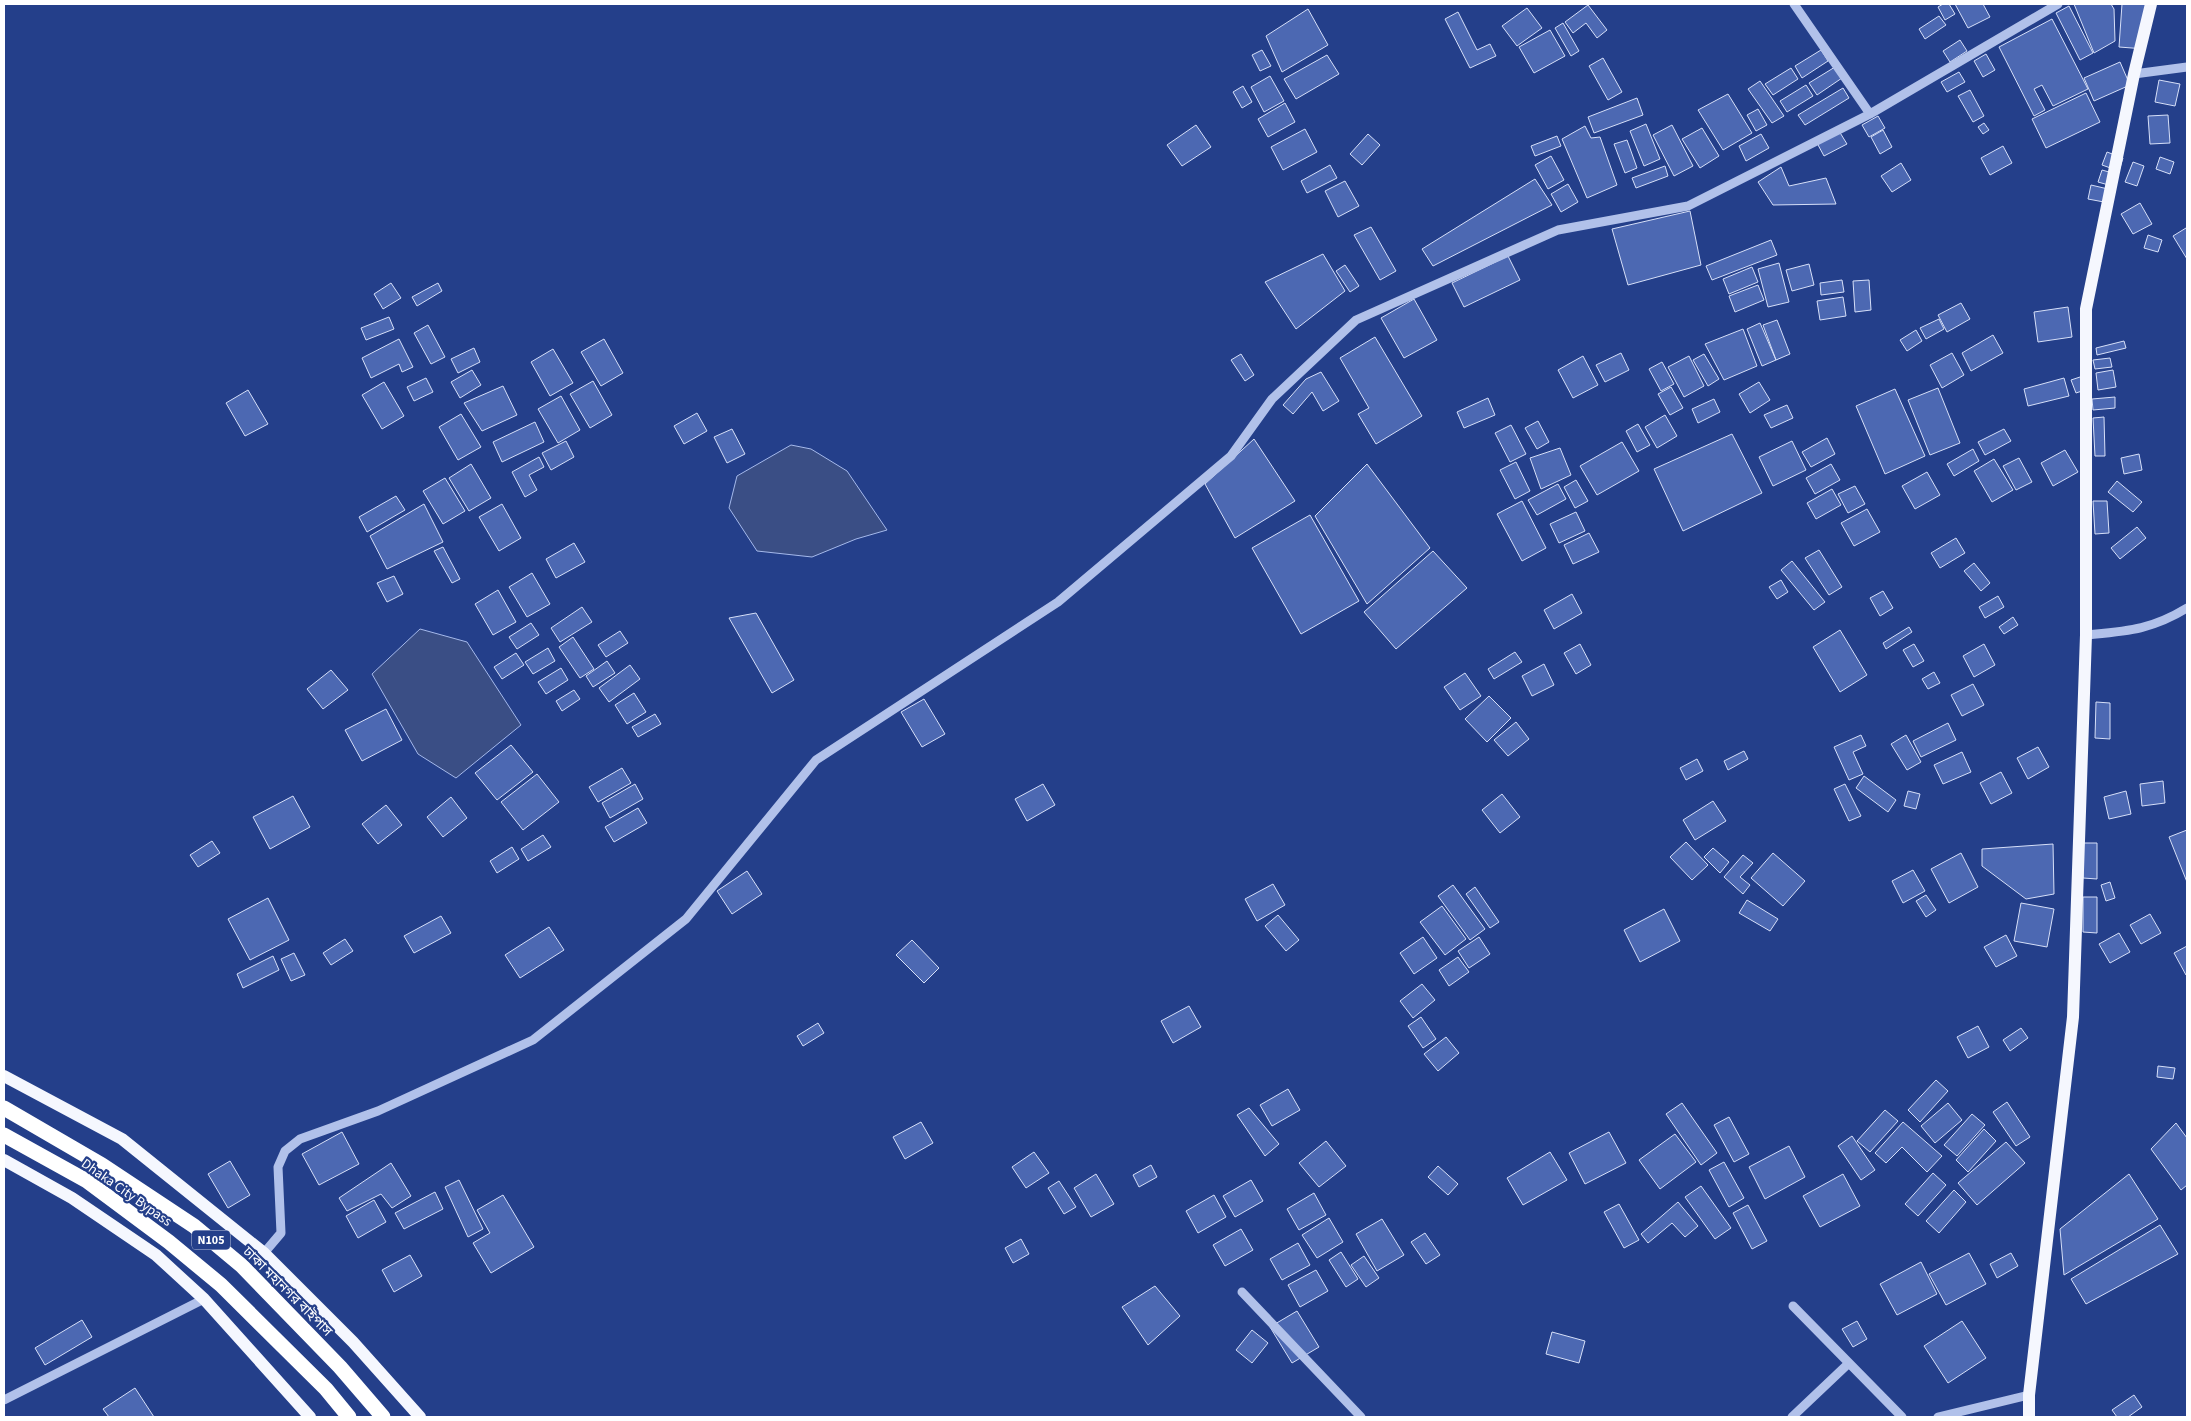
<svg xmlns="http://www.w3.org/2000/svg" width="2191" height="1421" font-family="'Source Sans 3','Noto Sans Bengali',sans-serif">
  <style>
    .water { fill: #3a4e85; stroke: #a5b9eb }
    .building { fill: #4c68b2; stroke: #d6dff8 }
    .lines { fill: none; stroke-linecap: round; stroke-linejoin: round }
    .minor { stroke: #b1c1ea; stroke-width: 9 }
    .major { stroke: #f5f7fe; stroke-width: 12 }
    .highway { stroke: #fff; stroke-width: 15 }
    .labels { text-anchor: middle; stroke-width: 4.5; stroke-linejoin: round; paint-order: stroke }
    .shield { fill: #243f8a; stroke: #bdc5dc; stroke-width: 1 }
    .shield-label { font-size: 12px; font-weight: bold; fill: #fff }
    .street-label { font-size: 14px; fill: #fff; stroke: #243f8a }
  </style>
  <rect width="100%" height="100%" fill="#243f8a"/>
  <path class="water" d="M791,445l20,4 36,22 40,59 -31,9 -44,18 -55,-6 -28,-43 8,-32z
    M420,629l47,13 54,83 -65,53 -38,-24 -46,-80z"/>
  <path class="building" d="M1943,4h6l6,10 -10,6 -7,-13z
    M1955,4h28l7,13 -22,11z
    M2074,4h37l3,5 1,32 -21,12z
    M2122,4h26l-3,45 -26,-2z
    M1588,5l19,25 -10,8 -11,-15 -13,10 -8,-11z
    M2069,6l24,47 -13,7 -24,-47z
    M1527,8l15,20 -25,18 -15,-20z
    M1308,9l20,36 -46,27 -16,-36z
    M1458,12l19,38 13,-6 6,12 -26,12 -25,-49z
    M1939,16l7,9 -21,14 -6,-10z
    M2052,19l36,70 -35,17 -11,-21 -8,4 11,21 -11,6 -35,-69z
    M1563,23l16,28 -8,5 -16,-28z
    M1550,30l15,26 -31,17 -15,-26z
    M1960,40l7,11 -17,11 -7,-11z
    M1262,50l9,16 -11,5 -8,-16z
    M1821,50l7,11 -26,17 -7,-12z
    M1986,54l9,16 -12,7 -9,-16z
    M1327,55l12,19 -43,25 -12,-20z
    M1603,58l19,34 -14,8 -19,-34z
    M2120,62l10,23 -36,16 -10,-23z
    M1835,67l7,11 -25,17 -8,-12z
    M1791,68l7,11 -25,16 -8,-11z
    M1959,72l6,10 -18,10 -6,-10z
    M1270,76l14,25 -20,11 -13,-25z
    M2159,80l21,4 -5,22 -20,-4z
    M1760,81l24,35 -12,7 -24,-34z
    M1806,85l7,11 -26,16 -7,-11z
    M1243,86l9,16 -10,6 -9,-16z
    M1843,88l6,10 -44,27 -7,-10z
    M1970,90l14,26 -11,6 -15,-26z
    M2086,93l14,29 -54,26 -14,-29z
    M1728,94l24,39 -29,17 -25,-40z
    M1637,98l6,17 -49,18 -6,-16z
    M1285,103l10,19 -27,15 -10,-18z
    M1758,109l9,16 -11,6 -9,-16z
    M2168,115l2,28 -20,1 -2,-28z
    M1878,116l7,12 -16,9 -7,-12z
    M1984,123l5,7 -6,4 -5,-7z
    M1646,124l14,35 -16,7 -14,-35z
    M1196,125l15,22 -29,19 -15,-21z
    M1672,125l21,41 -19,10 -21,-41z
    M1585,126l6,12 9,-1 17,48 -30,13 -25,-59z
    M1702,128l17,28 -19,12 -18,-29z
    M1305,129l12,23 -34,18 -12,-23z
    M1883,130l9,17 -12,7 -9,-17z
    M1839,131l8,13 -23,12 -7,-13z
    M1368,134l12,11 -18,20 -12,-11z
    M1761,134l8,14 -23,13 -7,-15z
    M1557,136l4,10 -26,10 -4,-10z
    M1627,140l10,28 -12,5 -11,-29z
    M2003,146l9,17 -22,12 -9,-17z
    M2107,152l16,6 -4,13 -17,-6z
    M1551,156l13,24 -16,9 -13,-24z
    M2160,157l14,5 -4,12 -14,-5z
    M2133,162l11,4 -7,20 -12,-4z
    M1901,163l10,17 -19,12 -11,-16z
    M1330,165l7,13 -30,15 -6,-12z
    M1665,166l3,10 -32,12 -4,-10z
    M1781,167l8,19 37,-8 10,26 -63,1 -15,-23z
    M2102,170l14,4 -4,12 -14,-4z
    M1535,179l17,26 -119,61 -11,-17z
    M1345,181l14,25 -21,11 -13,-26z
    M1568,184l10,18 -17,10 -10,-18z
    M2091,185l17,4 -4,13 -16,-3z
    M2140,203l12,21 -19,10 -12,-20z
    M1690,211l11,54 -73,20 -16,-56z
    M1371,227l25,44 -16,9 -26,-45z
    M2186,228l1,1v30l-14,-23z
    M2148,235l14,5 -4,12 -14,-4z
    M1771,240l6,15 -65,25 -6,-14z
    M1323,254l22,37 -49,38 -31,-47z
    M1508,256l12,24 -56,27 -12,-24z
    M1779,263l10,39 -21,5 -10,-38z
    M1809,264l5,21 -22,6 -6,-21z
    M1345,265l14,21 -9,6 -14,-21z
    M1752,267l6,15 -29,12 -6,-15z
    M1842,280l2,12 -23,3 -1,-12z
    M1869,280l2,30 -16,2 -2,-31z
    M391,283l10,15 -18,11 -9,-15z
    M438,283l4,8 -25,15 -5,-9z
    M1758,285l6,15 -29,12 -6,-16z
    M1843,297l3,19 -26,4 -3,-19z
    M1414,299l23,41 -33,18 -23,-40z
    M1961,303l9,16 -23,13 -9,-17z
    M2068,307l4,30 -34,5 -4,-30z
    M389,317l5,12 -28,11 -5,-12z
    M1939,319l5,10 -18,10 -6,-11z
    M1777,320l13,34 -14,6 -13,-35z
    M1760,323l16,37 -14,6 -15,-37z
    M428,325l17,32 -14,7 -17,-31z
    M1743,329l14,37 -33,14 -19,-36z
    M1916,330l6,11 -15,10 -7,-11z
    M1993,335l10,18 -32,18 -9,-18z
    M1375,337l47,79 -46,28 -18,-30 11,-6 -29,-50z
    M399,339l14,28 -11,5 -3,-8 -28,14 -9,-20z
    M604,339l19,34 -22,13 -20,-34z
    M2124,341l2,7 -29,7 -1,-7z
    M474,348l6,14 -22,11 -7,-14z
    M553,349l20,34 -23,13 -19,-34z
    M1621,353l8,17 -24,12 -9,-17z
    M1952,353l12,22 -22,13 -12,-23z
    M1241,354l13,21 -9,6 -14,-21z
    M1704,354l15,25 -11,7 -15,-26z
    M1583,356l15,29 -25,13 -15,-28z
    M1689,356l15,30 -20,11 -16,-30z
    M2110,358l2,9 -17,2 -2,-9z
    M1662,362l12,22 -13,7 -12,-22z
    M472,370l9,15 -21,13 -9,-16z
    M2113,370l3,17 -18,3 -2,-17z
    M1321,372l18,29 -16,10 -11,-19 -19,22 -10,-9 23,-26z
    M2083,376l5,13 -12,4 -5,-13z
    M426,378l7,14 -19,9 -7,-14z
    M2064,378l5,18 -41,10 -4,-17z
    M593,381l19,34 -22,13 -20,-34z
    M384,382l20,34 -22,13 -20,-34z
    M1759,382l11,18 -20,13 -11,-19z
    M503,386l14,29 -35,16 -18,-28z
    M1671,387l12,21 -13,7 -12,-21z
    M1938,388l22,55 -30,12 -22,-55z
    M1895,389l30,67 -40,18 -29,-68z
    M248,390l20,34 -23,12 -19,-33z
    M561,396l19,34 -22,13 -20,-34z
    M2115,397v11l-22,2 -1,-11z
    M1488,398l7,17 -31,13 -7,-16z
    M1714,399l6,13 -22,11 -6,-14z
    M1787,405l6,13 -22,10 -7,-13z
    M697,413l10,18 -23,13 -10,-18z
    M461,414l20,33 -23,13 -19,-33z
    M1665,415l12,21 -20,12 -12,-21z
    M2104,417l1,39h-10l-2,-38z
    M1538,421l11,21 -12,7 -12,-21z
    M535,422l9,20 -42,20 -9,-20z
    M1638,424l12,21 -13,7 -11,-21z
    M1511,425l15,29 -16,8 -15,-29z
    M732,429l13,25 -18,9 -13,-26z
    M2004,429l7,12 -26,14 -7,-13z
    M1732,434l30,59 -79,38 -29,-62z
    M1827,438l8,16 -24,13 -9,-15z
    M1254,439l41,62 -60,37 -30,-54z
    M566,441l8,16 -23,13 -9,-17z
    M1792,441l14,29 -33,16 -14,-29z
    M1622,442l17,29 -42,24 -17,-29z
    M1560,448l11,27 -30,14 -11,-31z
    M1973,449l6,12 -25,15 -7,-12z
    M2065,450l13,22 -25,14 -12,-23z
    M2139,454l3,16 -18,4 -3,-16z
    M539,457l5,10 -15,8 8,15 -12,7 -13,-25z
    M2019,458l13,24 -16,8 -13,-24z
    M1994,459l19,31 -21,12 -18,-31z
    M1516,462l14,29 -15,8 -15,-29z
    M471,464l20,34 -22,13 -20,-33z
    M1367,464l63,84 -63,56 -52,-88z
    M1831,464l9,16 -25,14 -9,-16z
    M1927,472l13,23 -25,14 -13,-23z
    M445,478l20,33 -22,13 -20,-33z
    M1576,480l12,21 -13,7 -11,-21z
    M2117,481l25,21 -9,10 -25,-20z
    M1558,484l8,15 -29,16 -9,-15z
    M1855,486l10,18 -17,9 -10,-19z
    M1832,489l9,16 -25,14 -9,-16z
    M396,496l9,14 -38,22 -8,-15z
    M1522,501l24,47 -24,13 -25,-47z
    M2093,501h14l2,32 -14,1z
    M424,504l19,38 -56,27 -17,-33z
    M502,504l19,34 -22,13 -20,-34z
    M1867,509l13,23 -26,14 -13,-23z
    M1576,512l9,19 -26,12 -9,-19z
    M1310,515l49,86 -58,33 -49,-86z
    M2137,527l9,11 -26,21 -9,-11z
    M1589,533l10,19 -26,12 -9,-19z
    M1956,538l9,15 -25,15 -9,-15z
    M574,543l11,19 -29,16 -10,-19z
    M443,547l17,32 -8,4 -18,-32z
    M1819,550l23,37 -13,8 -24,-37z
    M1433,551l34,37 -71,61 -32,-37z
    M1792,561l33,41 -11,8 -33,-40z
    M1974,563l16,20 -9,8 -17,-20z
    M532,573l18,31 -23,13 -18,-30z
    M394,576l9,18 -16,8 -10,-19z
    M1781,580l7,12 -11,7 -8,-12z
    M498,590l18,32 -23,13 -18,-31z
    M1883,591l10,17 -13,8 -10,-18z
    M1572,594l10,19 -28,16 -10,-19z
    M1998,596l6,11 -19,11 -6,-11z
    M582,607l10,15 -32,20 -9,-14z
    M756,613l38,67 -22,13 -43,-75z
    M2013,617l5,8 -14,9 -5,-7z
    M531,623l8,12 -22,14 -8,-12z
    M1909,627l3,5 -26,17 -3,-6z
    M1840,630l27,45 -27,17 -27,-45z
    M620,631l8,12 -22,14 -8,-12z
    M573,637l21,32 -14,9 -21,-31z
    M1580,644l11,21 -15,9 -12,-21z
    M1914,644l10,17 -11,6 -10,-17z
    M1984,644l11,21 -21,12 -11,-21z
    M548,648l7,13 -22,13 -8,-12z
    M1515,652l7,10 -28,17 -6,-10z
    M516,653l8,12 -22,14 -8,-12z
    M607,661l8,12 -22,14 -7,-11z
    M1544,664l10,21 -22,11 -10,-20z
    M630,665l10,14 -31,23 -10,-14z
    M561,668l7,12 -22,14 -8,-12z
    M331,670l17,20 -25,19 -16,-20z
    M1934,672l6,11 -12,6 -6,-10z
    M1465,673l16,23 -21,14 -16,-23z
    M1973,684l11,21 -22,11 -11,-21z
    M574,690l6,9 -18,12 -6,-10z
    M634,693l12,19 -19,12 -12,-19z
    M1489,696l22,22 -24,24 -22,-23z
    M924,699l21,35 -23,13 -21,-35z
    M2096,702l14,1v36l-15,-1z
    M386,709l16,31 -40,21 -17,-31z
    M655,714l6,10 -23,13 -6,-10z
    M1516,722l13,17 -21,17 -14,-16z
    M1948,723l8,17 -35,17 -8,-16z
    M1861,735l5,11 -13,6 10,22 -14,6 -15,-33z
    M1906,735l15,27 -14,8 -16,-26z
    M511,745l22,27 -36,28 -22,-27z
    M2038,747l11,20 -21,12 -11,-21z
    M1744,751l4,8 -20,11 -4,-9z
    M1962,752l9,20 -28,12 -9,-19z
    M1697,759l6,12 -17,9 -6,-12z
    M622,768l9,15 -33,19 -9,-15z
    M2001,772l11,21 -21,11 -11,-21z
    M537,774l22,28 -36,28 -22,-28z
    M1864,776l32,24 -8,12 -32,-24z
    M2163,781l2,22 -23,3 -2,-22z
    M635,784l8,15 -33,19 -8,-15z
    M1043,784l12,21 -28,16 -12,-22z
    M1845,784l16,32 -12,5 -15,-32z
    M1908,791l12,3 -4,15 -12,-3z
    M2126,791l5,23 -22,5 -5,-22z
    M1502,794l18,23 -20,16 -18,-23z
    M293,796l17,31 -40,22 -17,-32z
    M451,797l16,21 -24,19 -16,-20z
    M1713,801l13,20 -31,19 -12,-20z
    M386,805l16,20 -24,19 -16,-20z
    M638,808l9,15 -33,19 -9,-15z
    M2187,830v52l-18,-45z
    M543,835l8,12 -23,14 -7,-12z
    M212,841l8,12 -22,14 -8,-12z
    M1686,842l22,23 -16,15 -22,-23z
    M2083,843h14v36l-14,-1z
    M2053,844l1,50 -28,5 -44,-33v-17z
    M512,847l7,12 -22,14 -7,-12z
    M1713,848l16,14 -9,11 -16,-16z
    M1773,853l32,28 -22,25 -32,-28z
    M1961,853l17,34 -29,16 -18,-34z
    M1743,855l10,8 -13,14 10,8 -7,9 -19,-17z
    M1913,870l12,21 -22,12 -11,-22z
    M747,871l15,23 -30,20 -15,-23z
    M2110,882l5,16 -9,3 -5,-16z
    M1273,884l12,21 -28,16 -12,-22z
    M1453,885l32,44 -15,11 -32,-44z
    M1475,887l24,35 -9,6 -24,-34z
    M1926,895l10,15 -10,7 -10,-16z
    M2083,897h14v36l-14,-1z
    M268,898l21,42 -39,20 -22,-41z
    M1747,900l31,19 -8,12 -31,-18z
    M2021,903l33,6 -7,38 -33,-6z
    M1442,906l24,33 -21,16 -25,-33z
    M1664,909l16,32 -40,21 -16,-32z
    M2150,914l11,19 -20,11 -11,-19z
    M1278,915l21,25 -13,11 -21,-25z
    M441,916l10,17 -37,20 -10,-17z
    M549,927l15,23 -44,28 -15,-23z
    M2119,933l11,19 -20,11 -11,-19z
    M2006,935l11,21 -21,11 -12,-20z
    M1423,937l14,21 -23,16 -14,-21z
    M1479,937l11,17 -21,14 -11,-17z
    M345,939l8,12 -22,14 -8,-12z
    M912,940l27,28 -15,15 -28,-28z
    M2187,946v29h-1l-12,-22z
    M294,953l11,22 -14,6 -10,-22z
    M273,956l6,14 -36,18 -6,-14z
    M1458,957l11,15 -20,14 -10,-16z
    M1422,984l13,16 -22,18 -13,-17z
    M1189,1006l12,21 -28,16 -12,-22z
    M1421,1017l15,22 -13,9 -15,-22z
    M818,1023l6,10 -21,13 -6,-10z
    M1978,1026l11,21 -21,11 -11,-21z
    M2021,1028l7,10 -18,13 -7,-11z
    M1446,1037l13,16 -21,18 -14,-17z
    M2158,1066l17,2 -2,11 -16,-2z
    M1936,1080l12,11 -28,31 -12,-12z
    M1288,1089l12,21 -28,16 -12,-21z
    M2007,1102l23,35 -14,9 -23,-34z
    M1682,1103l35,50 -16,12 -35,-51z
    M1948,1103l14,17 -27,23 -14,-17z
    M1249,1108l30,36 -14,12 -28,-41z
    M1885,1110l13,11 -28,31 -13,-11z
    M1972,1114l13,11 -28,31 -13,-11z
    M1729,1117l20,37 -15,8 -20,-37z
    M921,1122l12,21 -28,16 -12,-22z
    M1903,1122l39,34 -15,16 -25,-25 -16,16 -11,-10z
    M2176,1123l11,15v47l-6,5 -30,-41z
    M1984,1129l12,12 -28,31 -12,-12z
    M342,1132l17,32 -40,21 -17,-31z
    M1609,1132l17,31 -41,21 -16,-31z
    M1675,1134l21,28 -36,27 -21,-29z
    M1852,1136l23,34 -14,10 -23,-34z
    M1326,1141l20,25 -27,21 -20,-24z
    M2006,1142l19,21 -48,42 -19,-22z
    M1789,1146l16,31 -40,22 -16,-32z
    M1034,1152l15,21 -23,15 -14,-21z
    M1550,1152l17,28 -44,25 -16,-27z
    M230,1161l20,34 -22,13 -20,-34z
    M1724,1162l20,36 -15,9 -20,-37z
    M391,1163l20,33 -19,12 -11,-14 -34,17 -8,-13z
    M1151,1165l6,12 -18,10 -6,-12z
    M1438,1166l20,18 -10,11 -20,-18z
    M1933,1173l13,12 -28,31 -13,-12z
    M1096,1174l18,30 -23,13 -17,-29z
    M1843,1174l17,32 -40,21 -17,-31z
    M2129,1174l29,45 -94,56 -4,-46z
    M459,1180l24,49 -15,8 -23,-50z
    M1251,1180l12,21 -28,16 -12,-21z
    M1059,1181l17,26 -12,7 -16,-26z
    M1701,1186l30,42 -16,11 -30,-42z
    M1954,1190l12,12 -27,31 -13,-12z
    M435,1192l8,17 -39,20 -9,-16z
    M1314,1193l12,22 -27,15 -12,-21z
    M503,1195l31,52 -43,26 -18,-30 17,-10 -13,-23z
    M1214,1195l12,22 -28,16 -12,-22z
    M374,1200l12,22 -28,16 -12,-22z
    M1678,1202l20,24 -13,11 -13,-14 -24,20 -7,-9z
    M1619,1204l20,36 -15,8 -20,-36z
    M1748,1205l19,36 -15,8 -19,-36z
    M1329,1218l14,24 -26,16 -15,-23z
    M1382,1219l22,36 -27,16 -21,-37z
    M2160,1225l18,29 -92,50 -15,-25z
    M1241,1229l12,21 -28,16 -12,-21z
    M1425,1233l15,22 -14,9 -15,-22z
    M1021,1239l8,15 -16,9 -8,-15z
    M1298,1243l12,22 -28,15 -12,-21z
    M1341,1252l17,27 -12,8 -17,-27z
    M1969,1253l17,31 -40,21 -17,-31z
    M2011,1253l7,13 -21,12 -7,-14z
    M410,1255l12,21 -28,16 -12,-22z
    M1364,1256l15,22 -13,9 -15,-22z
    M1921,1262l16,32 -40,21 -17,-31z
    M1316,1270l12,21 -28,16 -12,-22z
    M1155,1286l25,30 -32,29 -26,-38z
    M1297,1311l22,36 -27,16 -22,-36z
    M82,1320l10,17 -47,28 -10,-17z
    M1857,1321l10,18 -14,8 -11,-18z
    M1962,1321l24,37 -38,25 -24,-37z
    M1252,1330l16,13 -16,20 -16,-13z
    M1552,1332l33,9 -6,22 -33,-9z
    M135,1388l19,29h-45l-6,-8z
    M2134,1395l8,12 -14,10h-11l-5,-7z"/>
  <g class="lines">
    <path class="minor" d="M1794,4l76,110
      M2134,74l53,-7
      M2086,635c41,-4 65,-5 101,-27
      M264,1253l17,-20 -3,-66 7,-16 15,-12 78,-28 155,-71 153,-121 130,-159 242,-158 173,-146 41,-57 84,-79 202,-90 130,-24 182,-92 188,-110
      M1242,1292l119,125
      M1793,1306l109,111
      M4,1400l200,-101
      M1792,1417l57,-54
      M1938,1417l91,-22"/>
    <path class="major" d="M4,1076l118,63 142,114 89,89 67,75
      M4,1160l68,38 84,57 48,44 106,118
      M2029,1417v-22l44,-378 13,-382v-326l48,-235 17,-70"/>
    <path class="highway" d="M4,1108l98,57 92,61 48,40 98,101 43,50
      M4,1135l83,46 82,61 52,43 105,104 23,28"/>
  </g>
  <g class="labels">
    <rect class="shield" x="192" y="1230.5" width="38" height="19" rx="4"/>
    <g class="shield-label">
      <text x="211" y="1244">N105</text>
    </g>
    <g class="street-label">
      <text transform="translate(127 1192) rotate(35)" y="5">Dhaka City Bypass</text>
      <text transform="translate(288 1291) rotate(45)" y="5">ঢাকা মহানগর বাইপাস</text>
    </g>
  </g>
  <rect width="2191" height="1421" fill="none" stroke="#ffffff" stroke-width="10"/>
</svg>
